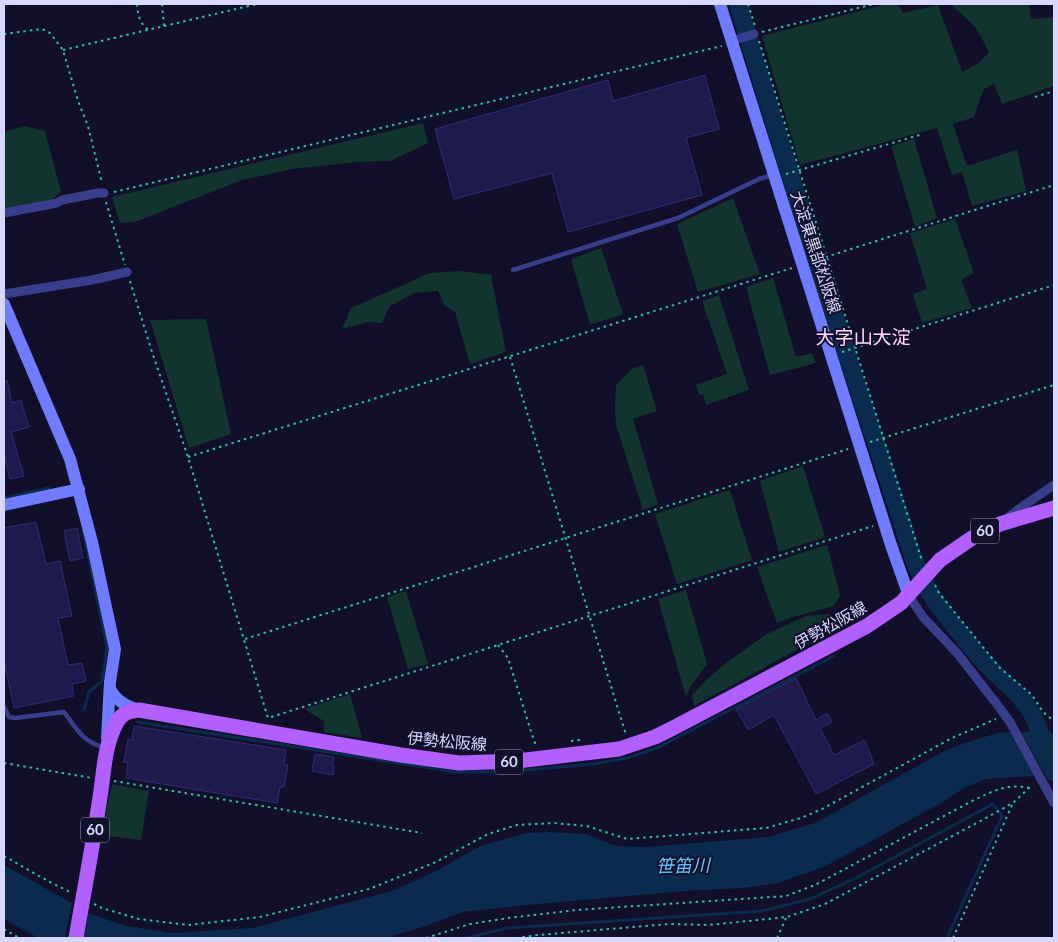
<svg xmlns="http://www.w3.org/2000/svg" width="1058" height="942" font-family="Lato,'Noto Sans JP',sans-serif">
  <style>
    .green { fill: #12342f }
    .water { fill: #0a2a4e }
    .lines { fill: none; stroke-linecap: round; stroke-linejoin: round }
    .stream { stroke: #0a2a4e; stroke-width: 3 }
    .river { stroke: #0a2a4e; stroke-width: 18 }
    .building { fill: #1f1a4c; stroke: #322b79 }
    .path { stroke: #2ac1a7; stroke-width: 2; stroke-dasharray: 2.5 4; stroke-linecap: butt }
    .lane { stroke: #383e8b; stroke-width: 4.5 }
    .street { stroke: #383e8b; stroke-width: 9 }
    .secondary { stroke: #6f7cff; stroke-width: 12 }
    .primary { stroke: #b15fff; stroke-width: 15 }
    .labels { text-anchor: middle; stroke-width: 4; stroke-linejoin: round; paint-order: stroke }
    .shield { fill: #110f2a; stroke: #9c9cbf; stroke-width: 1 }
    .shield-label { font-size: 15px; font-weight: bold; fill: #d8d8ff }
    .street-label { font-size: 16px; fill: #d8d8ff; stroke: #110f2a }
    .water-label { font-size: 18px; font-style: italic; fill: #66c9ff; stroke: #110f2a }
    .quarter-label { font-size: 19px; fill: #ffdaf6; stroke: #110f2a }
  </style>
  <rect width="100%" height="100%" fill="#110f2a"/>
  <path class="green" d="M887,4h11l5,9 35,-8 24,67 17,-9 10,-11 -13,-24 -25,-24h78l2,15 23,-2v69l-52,18 -8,-21 -11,7 -9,27 -21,7 14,42 50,-16 9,41 -54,15 -10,-34 -10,3 -15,-47 -137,37 -38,-129z
    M423,123l5,20 -38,18 -34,1 -63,7 -51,11 -107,42 -15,1 -8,-26z
    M25,126l20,5 16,61 -8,7 -49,10v-77z
    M914,139l23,79 -22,9 -24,-81z
    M733,198l27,76 -62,18 -21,-68z
    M955,219l19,54 -13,7 11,28 -50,15 -9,-29 14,-5 -17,-56z
    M601,248l22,66 -33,11 -19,-66z
    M461,271l30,4 15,77 -36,12 -15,-52 -11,-7 -6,-14 -24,2 -24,13 -8,17 -14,-1 -26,7 9,-21 79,-35z
    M773,278l23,79 16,-4 4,10 -46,12 -24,-88z
    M719,295l30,95 -43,15 -3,-11 -4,1 -3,-10 31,-11 -25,-73z
    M206,319l25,115 -42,14 -39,-128z
    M643,365l14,46 -24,8 25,85 -15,6 -27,-85 -1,-16 1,-24 16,-16z
    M803,466l22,71 -46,15 -19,-71z
    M730,490l22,70 -75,24 -22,-70z
    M827,545l13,50 -6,11c-20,6 -39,9 -57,17l-20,-56z
    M686,590l21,74 -16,22 -5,11 -28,-98z
    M406,591l22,73 -20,5 -21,-72z
    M830,614l5,15 -141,77 -2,-11 13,-14 21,-18 39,-28 41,-19z
    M350,694l12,44 -38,-6v-11l-20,-12z
    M112,784l37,7 -8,49 -40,-5z"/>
  <path class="water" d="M1043,719l7,14 4,1v47l-6,-1 -27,-48 9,-1 -3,-9z
    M1010,732l25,44 -49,3 -22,9 -21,14 -119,65 -46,16 -35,5 -58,3 -169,15 -53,6 -43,16 -35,10h-301l4,-25 38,13 47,7 79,-5 143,-38 45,-21 40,-23 46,-13 23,-1 37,2 30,12 30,1 121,-10 48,-14 131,-73 28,-10 24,-7z
    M4,865l68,38 -7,35h-27l-34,-19z"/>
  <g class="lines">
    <path class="stream" d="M4,498l45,-10
      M83,530l24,117 -5,34 -13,11 -5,18
      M138,722l317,50h47l92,-8 33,-6 30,-10 177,-92
      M466,938l41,-10 255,-17 48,-12 44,-20 139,-75 9,12 -55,122"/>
    <path class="river" d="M738,4l77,252 100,306c5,10 9,22 15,31 13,20 34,45 50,64 24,29 56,43 61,85"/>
  </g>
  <path class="building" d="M705,75l14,54 -33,9 16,57 -134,37 -16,-59 -98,26 -19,-70 173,-49 5,21z
    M7,380l5,23 9,-3 8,27 -18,5 13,44 -14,3 -6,-24v-74z
    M36,522l10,42 14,-3 12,55 -14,2 10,47 14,-2 4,18 -14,3 2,12 -60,12 -10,-47v-133z
    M77,528l6,30 -13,3 -6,-30z
    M796,678l20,42 11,-7 5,9 -12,6 14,27 31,-15 9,24 -58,30 -42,-79 -26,15 -12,-21z
    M134,726l152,24 -2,14 4,1 -4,22h-4l-3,16 -151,-25 2,-15 -4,-1 4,-23 4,1z
    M315,754l19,3 -2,8 2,1 -1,9 -21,-4z"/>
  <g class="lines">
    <path class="path" d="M137,4c1,11 2,19 12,26
      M162,4l2,22
      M748,4l7,22
      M762,32l112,-28
      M4,34l38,-5 8,4 13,17 15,51 10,25 14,57
      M759,41l163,520
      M63,50l194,-46
      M1035,97l19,-6
      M786,174l137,-40
      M114,192l608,-146
      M106,202l19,63
      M813,261l241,-76
      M130,281l22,71 36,105 80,261 605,-192
      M842,352l212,-67
      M510,357l116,378
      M870,442l184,-57
      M188,457l604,-189
      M935,585l4,8 61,75 32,27 11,17 11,9
      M245,639l603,-190
      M498,645l10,13 26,83 3,5
      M571,741l10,-1
      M4,763l88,15
      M114,781l308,52
      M4,856l44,25 24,12
      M94,904l8,4 37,11 49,6 72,-8 109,-28 67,-27 52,-28 29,-9 36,-2 34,3 40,13 139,-11 35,-10 21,-9 130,-71 44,-19
      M4,929l15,9
      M426,938l44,-14 38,-6 68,-8 210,-14 29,-11 159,-85c19,-9 34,-17 55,-12
      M516,938l22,-3 131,-11 40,1 78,-8 38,-13 163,-87 26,-15 15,-14h5
      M777,938l9,-20
      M953,938l60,-135"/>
    <path class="lane" d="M513,270l165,-52 81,-39 14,-4
      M4,707l5,10 6,1 49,-6c14,19 18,29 41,36"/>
    <path class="street" d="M731,41l23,-7
      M4,213l53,-10 5,-3 36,-7h6
      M4,294l88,-14 35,-8
      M1006,519l14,-11 34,-23
      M909,596l14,21 34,36 42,54 11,15 44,81"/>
    <path class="secondary" d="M720,4l171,541 18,51
      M4,304l66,155 22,83 23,107 -5,33 -3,56
      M4,505l75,-16
      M110,689c7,12 15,17 29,21"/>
    <path class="primary" d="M76,938c8,-47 17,-93 24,-141 4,-24 4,-52 17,-75 5,-9 12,-11 22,-12l262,45 58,8 58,-2 102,-12 36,-12 20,-10 192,-101 34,-23 39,-43 32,-22 28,-14 54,-16"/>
  </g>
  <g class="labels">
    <g class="shield">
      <rect x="971" y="518.5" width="28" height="25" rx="4"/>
      <rect x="495" y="749.5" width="28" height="25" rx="4"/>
      <rect x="81" y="817.5" width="28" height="25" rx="4"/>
    </g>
    <g class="shield-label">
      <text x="985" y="536">60</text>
      <text x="509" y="767">60</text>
      <text x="95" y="835">60</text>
    </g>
    <g class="street-label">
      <text transform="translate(816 252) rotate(72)" y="6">大淀東黒部松阪線</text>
      <text transform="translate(830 625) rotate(-29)" y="6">伊勢松阪線</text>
      <text transform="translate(447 741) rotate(5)" y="6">伊勢松阪線</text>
    </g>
    <g class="water-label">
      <text transform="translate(683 866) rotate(-1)" y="6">笹笛川</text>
    </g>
    <g class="quarter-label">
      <text x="863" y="344">大字山大淀</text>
    </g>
  </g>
  <rect width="1058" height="942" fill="none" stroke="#d8d8ff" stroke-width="10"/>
</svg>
